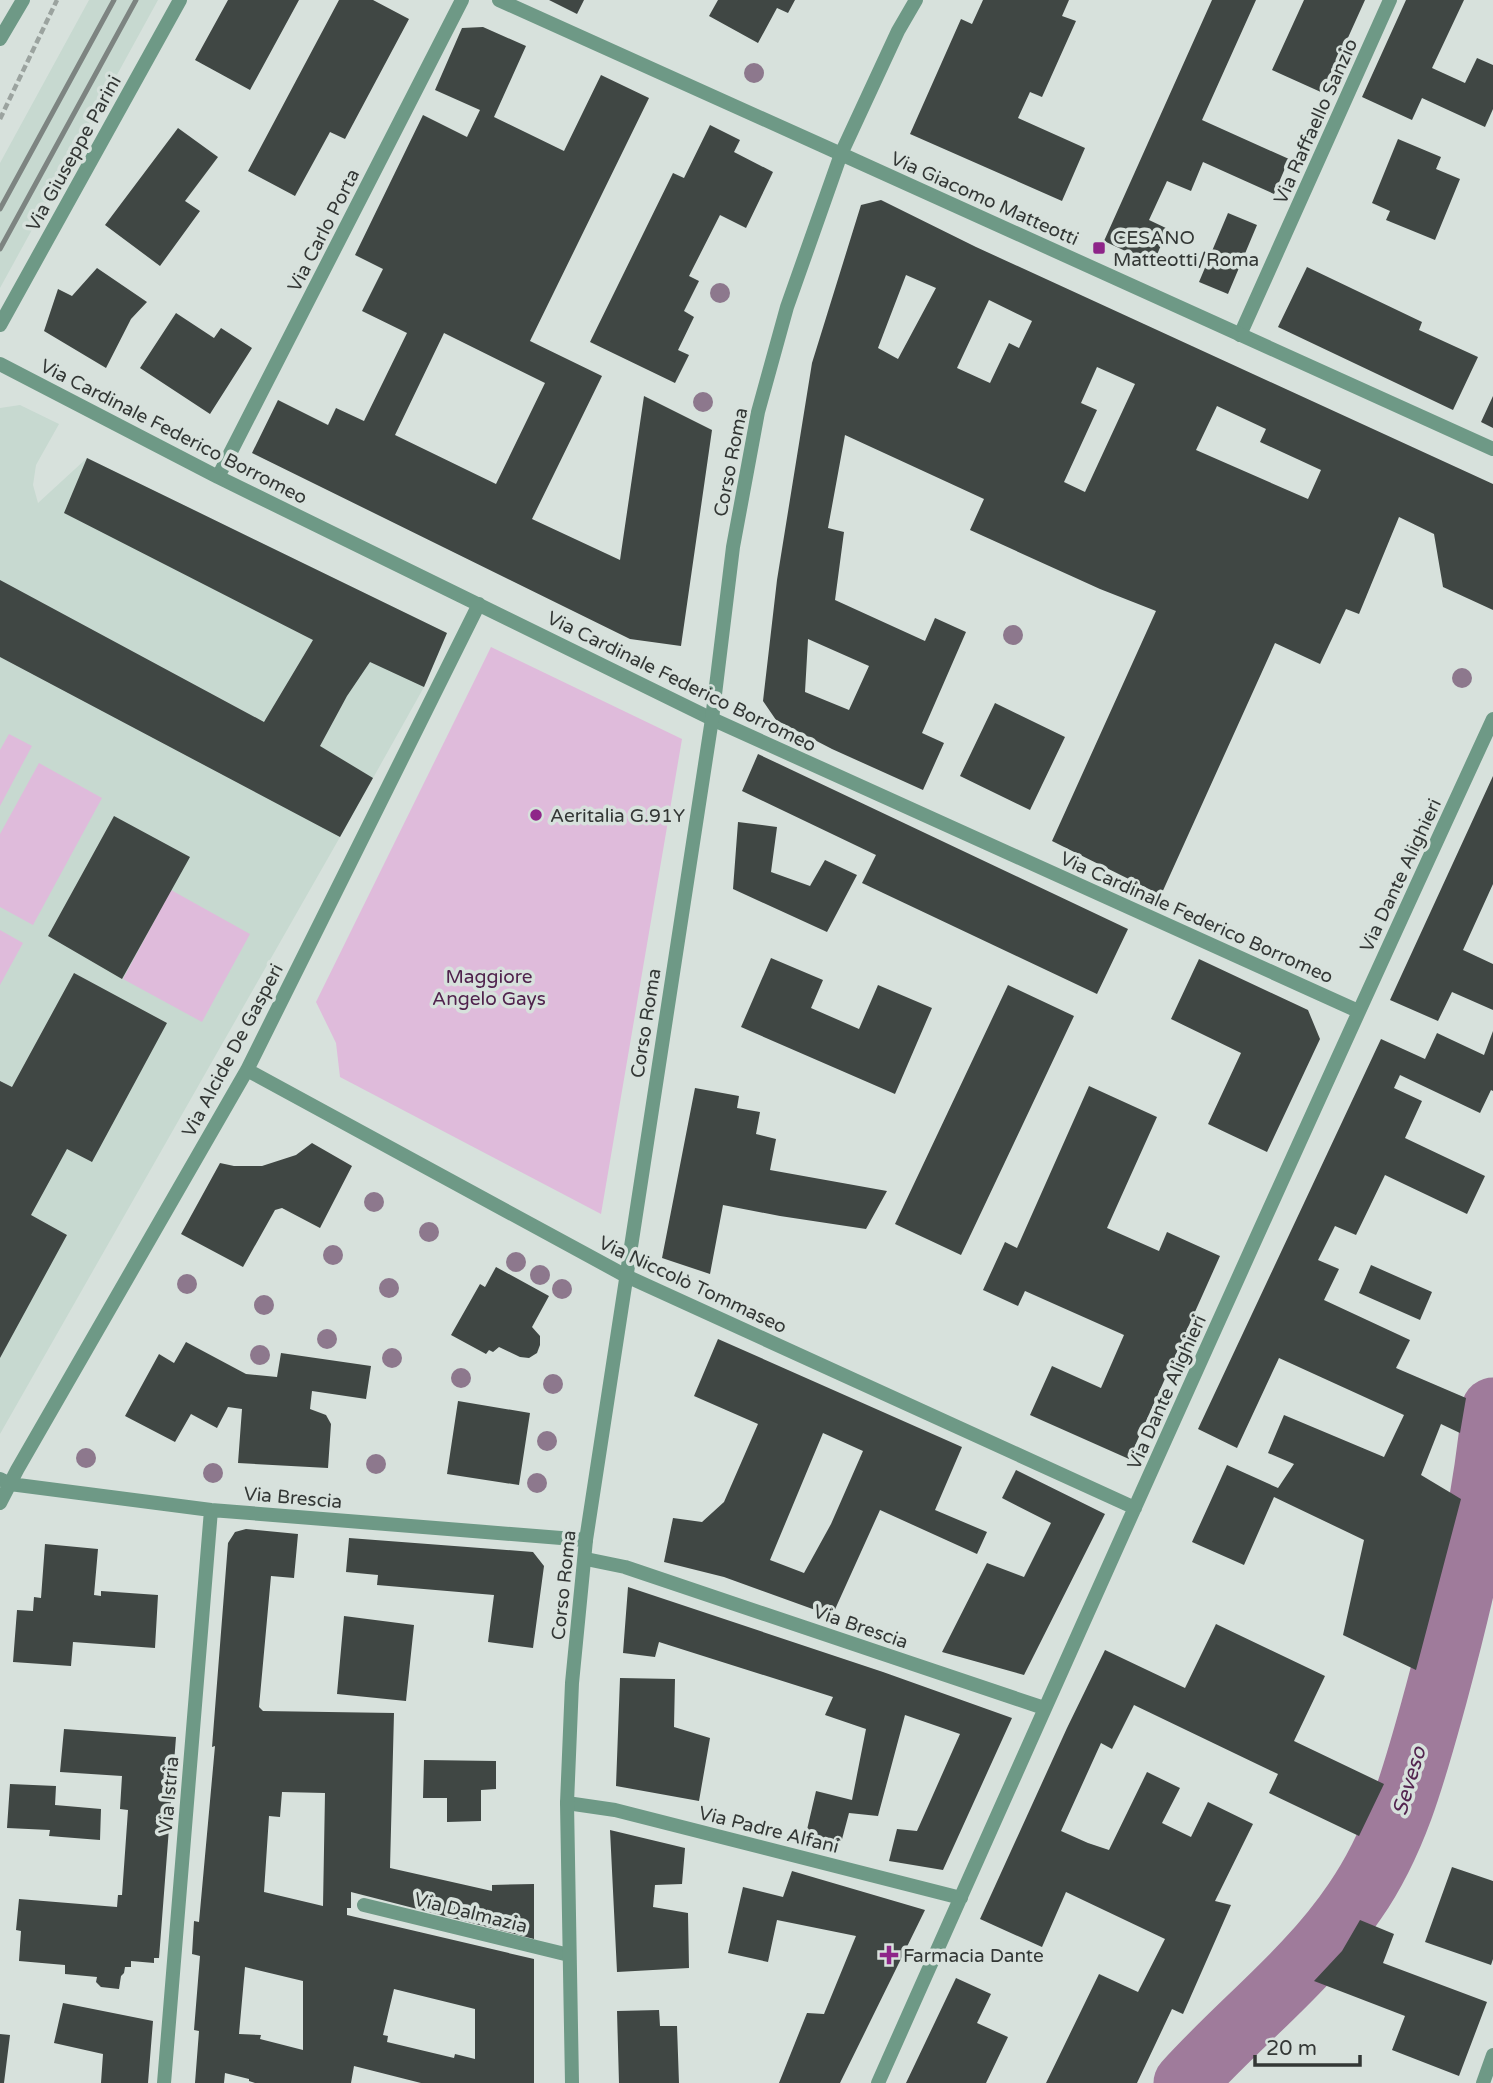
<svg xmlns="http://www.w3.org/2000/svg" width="1493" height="2083" font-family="'Varela Round',sans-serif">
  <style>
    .built { fill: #c7d9d0 }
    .green { fill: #dfbbdb }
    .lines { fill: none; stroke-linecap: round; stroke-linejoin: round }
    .river { stroke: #9f7b9b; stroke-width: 63 }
    .building { fill: #404744; fill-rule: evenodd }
    .path { stroke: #9ba39f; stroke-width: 4.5; stroke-dasharray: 7 3.5; stroke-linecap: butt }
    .minor { stroke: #6e9986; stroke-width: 14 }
    .tertiary { stroke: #6e9986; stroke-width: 14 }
    .rail { stroke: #7d8481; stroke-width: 5 }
    .tree { fill: #8d788d }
    .poi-dot { fill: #8e2589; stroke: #d7e1dc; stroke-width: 2.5 }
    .labels { text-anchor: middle; stroke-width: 7; stroke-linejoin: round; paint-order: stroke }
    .street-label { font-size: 19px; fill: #333735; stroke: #d7e1dc }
    .poi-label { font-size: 19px; fill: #333735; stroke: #d7e1dc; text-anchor: start }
    .park-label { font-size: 19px; fill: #50224d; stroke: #d7e1dc }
    .water-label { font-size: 21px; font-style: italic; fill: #53244f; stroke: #d7e1dc }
  </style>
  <rect width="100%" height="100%" fill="#d7e1dc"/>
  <path class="built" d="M89,0h69l-158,288v-125z
    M20,405l39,19 -23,41 -3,20 5,18 49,-45 360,175 -23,54 -84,150 -340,597v-1026z"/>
  <path class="green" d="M491,647l191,92 -81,475 -261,-137 -4,-34 -20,-41z
    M9,734l23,12 -32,60v-56z
    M39,763l63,35 -69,127 -33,-18v-73z
    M171,890l79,44 -48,88 -79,-43z
    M0,930l23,13 -23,42z"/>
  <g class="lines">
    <path class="river" d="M1185,2083c56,-62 123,-112 170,-182 43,-62 61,-134 81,-206 25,-93 48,-189 57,-286"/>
  </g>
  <path class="building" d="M228,0h71l-49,90 -55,-30z
    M339,0h34l36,19 -64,120 -15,-7 -35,64 -47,-25z
    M549,0h35l-7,14z
    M718,0h77l-7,13 -11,-5 -19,35 -49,-27z
    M983,0h86l-7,16 14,5 -34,76 -12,-5 -12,26 67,30 -23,53 -152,-67 51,-115 11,5z
    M1212,0h44l-54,120 87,39 -15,35 -71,-32 -12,29 -24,-10 -18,39 19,9 -15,35 -49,-23z
    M1304,0h61l-42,93 -51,-23z
    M1406,0h58l-32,68 33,15 12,-25 16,7v44l-8,18 -63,-29 -10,22 -50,-23z
    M483,27l43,19 -32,71 70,34 37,-76 48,23 -119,243 72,35 -70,143 88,41 24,-164 68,34 -31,216 -51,-7 -378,-186 26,-53 50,25 8,-17 28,13 43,-88 -45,-22 21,-42 -28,-14 68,-140 44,22 13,-27 -45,-20 27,-62zM444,333l101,50 -49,101 -101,-49z
    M710,125l30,15 -6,12 39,20 -27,56 -26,-13 -31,61 10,5 -15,30 10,6 -16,33 11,5 -14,28 -85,-41 83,-169 11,5z
    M178,128l40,29 -33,44 15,10 -40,55 -55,-41z
    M1398,139l43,18 -5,12 24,10 -25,61 -49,-20 4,-9 -18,-8z
    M881,200l95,47 517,237v126l-50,-23 -9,-53 -35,-17 -40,97 -13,-5 -26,55 -45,-21 -114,252 -109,-54 104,-230 -56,-22 -130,-59 14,-31 -139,-64 -17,93 16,4 -9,68 90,41 10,-23 31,14 -44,101 22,10 -21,47 -91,-41 -56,-29 -13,-19 14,-121 35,-217 49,-158zM906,275l30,13 -38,71 -20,-11zM989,300l43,21 -13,27 -10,-5 -19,40 -33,-15zM1097,367l38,17 -50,108 -21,-10 33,-72 -16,-7zM1217,406l49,23 -6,13 61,28 -13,29 -112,-49zM808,639l61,27 -20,44 -44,-18z
    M1228,213l29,12 -29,69 -29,-12z
    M1307,267l115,55 -3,8 59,27 -25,53 -175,-83z
    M97,268l50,34 -16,17 -25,49 -62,-37 14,-42 14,7z
    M176,313l38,25 7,-10 31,20 -42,66 -70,-46z
    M1493,396v32l-12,-6z
    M87,458l360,175 -23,54 -54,-25 -23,34 -27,50 53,32 -33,59 -340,-180v-77l264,142 49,-82 -249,-127z
    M995,703l70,34 -35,73 -70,-34z
    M758,754l370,175 -31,65 -235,-111 14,-28 -134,-64z
    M1493,776v108l-30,66 30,14v46l-41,-18 -14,29 -48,-21z
    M114,816l76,41 -68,122 -74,-43z
    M738,822l39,5 -6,45 39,14 15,-26 32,15 -30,57 -94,-43z
    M771,958l52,22 -12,28 48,21 19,-44 54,23 -37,86 -154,-67z
    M1199,959l109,51 12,29 -53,113 -59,-28 33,-71 -70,-34z
    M74,973l93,50 -75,139 -25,-13 -36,66 36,20 -67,123v-277l12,6z
    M1008,985l66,31 -113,239 -66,-31z
    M1493,1031v60l-2,-1 -11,23 -80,-38 -6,13 28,13 -17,37 80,38 -18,38 -82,-39 -29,60 -21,-9 -17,34 21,9 -15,31 86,40 -14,28 70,30 -6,35 -19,-9 -20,51 40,24 -45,171 -73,-35 21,-95 -90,-43 -30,68 -52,-23 35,-77 51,23 16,-24 -26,-11 16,-38 100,42 20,-42 -125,-57 -42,90 -39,-19 183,-390 44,20 12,-26 47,22z
    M1089,1086l68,31 -50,111 52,23 8,-19 53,24 -91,203 -99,-44 22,-49 49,22 23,-53 -99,-44 -7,15 -35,-16 22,-48 12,6z
    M695,1088l44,8 -2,12 23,4 -4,22 20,5 -6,31 117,21 -21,38 -86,-13 -57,-11 -13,69 -48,-16z
    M312,1143l40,23 -32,62 -38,-20 -7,2 -32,57 -62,-33 39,-71 14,3h28l34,-11z
    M1371,1265l61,27 -12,28 -61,-27z
    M496,1267l53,29 -17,31 8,9v9l-3,8 -8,5 -9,-1 -21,-10 -6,5 -4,-2 -3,4 -35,-19 29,-51 5,3z
    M718,1339l244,108 -27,63 52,22 -10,22 -97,-44 -48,106 -108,-39 -60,-15 9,-44 29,4 22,-20 34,-78 -64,-28zM823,1433l40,18 -32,73 -27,49 -34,-13z
    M186,1342l60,32 31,3 4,-24 90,13 -5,33 -54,-8 -2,18 16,6 5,9 -3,44 -90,-5 4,-54 -14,-2 -11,21 -26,-14 -16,28 -50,-26 34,-62 15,9z
    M458,1401l72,12 -11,72 -72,-11z
    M1016,1470l89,44 -81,161 -82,-23 45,-89 37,14 27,-54 -49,-25z
    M246,1529l52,5 -4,44 -23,-2 -12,131 4,4 131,2 -4,155 102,23v-6l42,-1v55l-183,-47v16h-4v7l187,44v124h-113l-67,-17 -3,17h-96l-6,-2v-2l-24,-6 -1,10h-29l4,-52 -5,-1 6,-74 -8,-2 2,-33 5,1 16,-176 -3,1 16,-204 7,-11zM282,1792l43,1 -2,113 -59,-14 5,-76 11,1zM245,1967l58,14v69l-43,-11 1,-4 -22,-1zM394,1989l81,20v50l-20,-5 -1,4 -67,-16 1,-6 -5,-1z
    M349,1538l184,14 11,14 -11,82 -45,-6 6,-47 -117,-10 1,-10 -32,-3z
    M45,1544l53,5 -4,46 7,1v-5l57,4 -3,53 -82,-6 -2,24 -58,-4 4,-52 16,1 1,-14 7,1z
    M628,1587l255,85 129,46 -69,152 -54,-9 8,-32 20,2 43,-97 -55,-19 -27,101 -29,-3 -8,30 -35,-9 10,-43 36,9 14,-71 -41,-14 8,-18 -174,-55 -4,15 -32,-4z
    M344,1616l70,9 -8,76 -69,-7z
    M1216,1624l109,52 -31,65 90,43 -25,52 -90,-43 9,-19 -144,-69 -22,44 -11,-6 -40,88 27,12 21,7 38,-78 33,16 -18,35 29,14 17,-35 45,22 -38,77 16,4 -48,109 -11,-5 -35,74h-91l53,-109 39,18 27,-53 -99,-47 -24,55 -62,-28 87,-191 38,-78 80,38z
    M620,1678l55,1 -1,48 36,11 -11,63 -83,-15z
    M64,1729l112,8 -17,221h-5v5l-23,-2v6h-6l-1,6 -3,3 -2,13 -18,-2 -5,-5 1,-5 -32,-3v-9l-46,-4 2,-30 -5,-1 3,-31 98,8 1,-12h4l6,-85 -8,-1 2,-33 -62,-4z
    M424,1760l72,1v28l-15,1v31l-34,1v-24h-24z
    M10,1784l46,2 -1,19 46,4 -1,31 -51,-4 1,-6 -43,-2z
    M610,1830l75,18 -3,36 -27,1 -2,22 35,6 1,55 -72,4z
    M1452,1867l41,14v78l-2,6 -66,-23z
    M792,1871l133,39 -85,173h-61l28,-70 17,1 32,-78 -79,-16 -9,42 -40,-9 15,-66 40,10z
    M1360,1920l34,14 -11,29 104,39 -28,74 -67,-26 13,-34 -91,-35 28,-30z
    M956,1978l35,16 -14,29 31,14 -22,46h-80z
    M63,2003l90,18 -5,62h-47l2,-29 -49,-11z
    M659,2010l1,16h17l2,57h-60l-2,-72z
    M0,2034l10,1 -6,48h-4z"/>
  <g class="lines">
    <path class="path" d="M0,119l57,-119"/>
    <path class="minor" d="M499,0l342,154
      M0,39l23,-39
      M0,325l180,-325
      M1240,335l150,-335
      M0,364l218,113 494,242 646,292
      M218,477l244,-477
      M247,1070l379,206 509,232
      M0,1479l10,5 201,26 375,30
      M0,1503l17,-33 230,-400 232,-466
      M586,1559l39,8 419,141
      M567,1803l48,7 346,88
      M364,1905l205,50
      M164,2083l47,-573
      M878,2083c203,-456 406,-911 615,-1364
      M1483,2083l10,-28"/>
    <path class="tertiary" d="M841,154l652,295
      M572,2083l-5,-280 5,-120 14,-143 126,-821 21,-172 25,-135 29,-105 54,-153 57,-123 18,-31"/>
    <path class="rail" d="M0,209l114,-209
      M0,249l136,-249"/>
  </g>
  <g class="tree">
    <circle cx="754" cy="73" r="10"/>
    <circle cx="720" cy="293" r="10"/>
    <circle cx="703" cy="402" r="10"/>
    <circle cx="1013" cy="635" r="10"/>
    <circle cx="1462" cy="678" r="10"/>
    <circle cx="374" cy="1202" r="10"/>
    <circle cx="429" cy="1232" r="10"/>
    <circle cx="333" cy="1255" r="10"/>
    <circle cx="516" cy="1262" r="10"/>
    <circle cx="540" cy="1275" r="10"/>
    <circle cx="187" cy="1284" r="10"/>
    <circle cx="389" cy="1288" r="10"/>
    <circle cx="562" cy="1289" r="10"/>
    <circle cx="264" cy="1305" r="10"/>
    <circle cx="327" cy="1339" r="10"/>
    <circle cx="260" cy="1355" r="10"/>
    <circle cx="392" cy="1358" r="10"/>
    <circle cx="461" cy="1378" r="10"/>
    <circle cx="553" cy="1384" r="10"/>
    <circle cx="547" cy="1441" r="10"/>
    <circle cx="86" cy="1458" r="10"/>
    <circle cx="376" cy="1464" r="10"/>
    <circle cx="213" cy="1473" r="10"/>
    <circle cx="537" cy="1483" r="10"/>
  </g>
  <g class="poi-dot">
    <rect x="1092" y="241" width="14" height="14" rx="3.5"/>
    <circle cx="536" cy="815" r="7"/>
    <path d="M885.5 1944.5h7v7h7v7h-7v7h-7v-7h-7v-7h7z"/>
  </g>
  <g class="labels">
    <g class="street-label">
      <text transform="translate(1315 121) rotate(-66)" y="7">Via Raffaello Sanzio</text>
      <text transform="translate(73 153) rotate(-61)" y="7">Via Giuseppe Parini</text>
      <text transform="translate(985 198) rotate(24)" y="7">Via Giacomo Matteotti</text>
      <text transform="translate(323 230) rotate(-63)" y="7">Via Carlo Porta</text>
      <text transform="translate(174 431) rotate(27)" y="7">Via Cardinale Federico Borromeo</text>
      <text transform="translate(730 462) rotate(-79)" y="7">Corso Roma</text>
      <text transform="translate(682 681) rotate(26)" y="7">Via Cardinale Federico Borromeo</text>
      <text transform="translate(1400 875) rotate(-65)" y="7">Via Dante Alighieri</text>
      <text transform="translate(1197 917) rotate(24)" y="7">Via Cardinale Federico Borromeo</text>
      <text transform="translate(645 1023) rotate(-81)" y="7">Corso Roma</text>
      <text transform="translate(232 1050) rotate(-62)" y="7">Via Alcide De Gasperi</text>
      <text transform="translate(693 1284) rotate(25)" y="7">Via Niccolò Tommaseo</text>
      <text transform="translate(1166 1392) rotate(-66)" y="7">Via Dante Alighieri</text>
      <text transform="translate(293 1497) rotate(5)" y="7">Via Brescia</text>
      <text transform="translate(563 1585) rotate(-84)" y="7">Corso Roma</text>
      <text transform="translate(861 1626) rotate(19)" y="7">Via Brescia</text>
      <text transform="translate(168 1795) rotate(-85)" y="7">Via Istria</text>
      <text transform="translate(769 1829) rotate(14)" y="7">Via Padre Alfani</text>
      <text transform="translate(471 1912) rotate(14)" y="7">Via Dalmazia</text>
    </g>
    <g class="poi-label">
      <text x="1113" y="244">CESANO<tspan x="1113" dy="22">Matteotti/Roma</tspan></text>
      <text x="550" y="822">Aeritalia G.91Y</text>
      <text x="903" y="1962">Farmacia Dante</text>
    </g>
    <g class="park-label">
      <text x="489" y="983">Maggiore<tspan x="489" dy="22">Angelo Gays</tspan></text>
    </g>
    <g class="water-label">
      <text transform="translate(1409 1781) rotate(-73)" y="7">Seveso</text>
    </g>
  </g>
  <path d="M1255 2055v10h105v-10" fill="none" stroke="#333735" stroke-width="3.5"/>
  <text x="1266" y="2055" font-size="21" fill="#333735" stroke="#d7e1dc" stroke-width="5" paint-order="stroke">20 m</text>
</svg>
